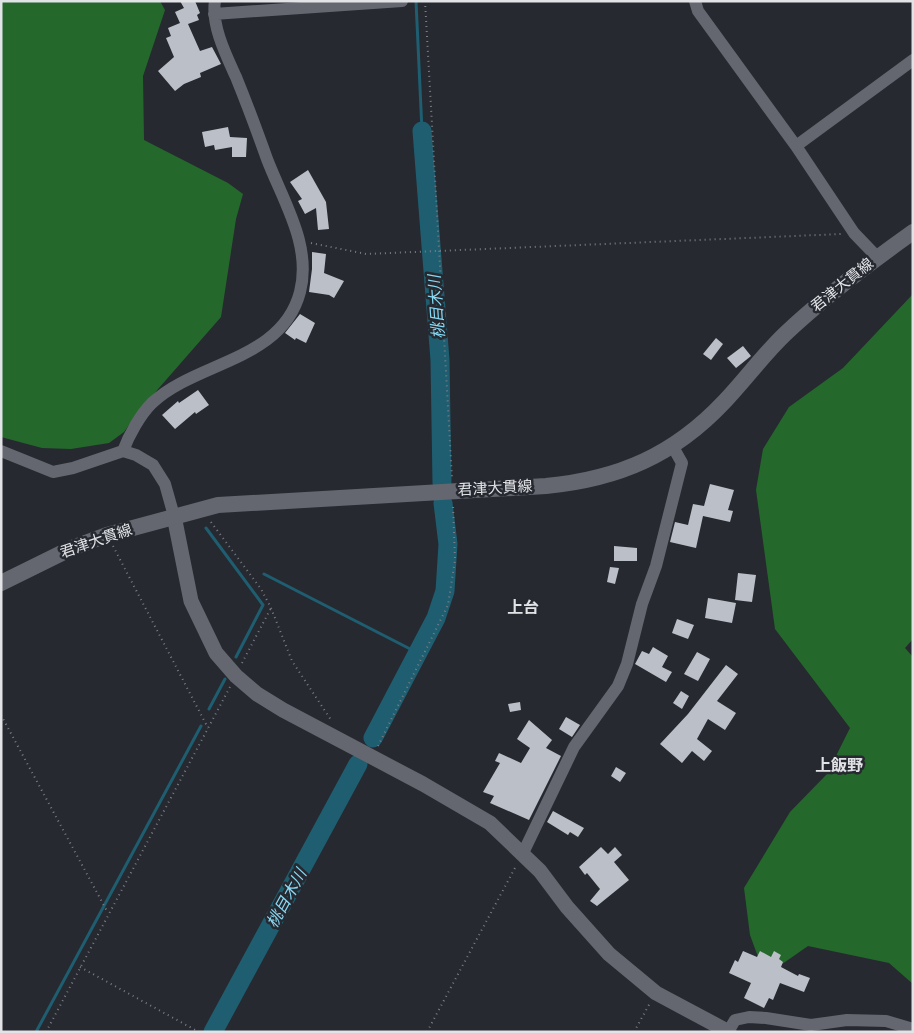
<svg xmlns="http://www.w3.org/2000/svg" width="914" height="1033" font-family="'Archivo Narrow','Noto Sans JP',sans-serif">
  <style>
    .forest { fill: #25682c }
    .lines { fill: none; stroke-linecap: round; stroke-linejoin: round }
    .stream { stroke: #1f5e70; stroke-width: 3 }
    .river { stroke: #1f5e70; stroke-width: 19 }
    .building { fill: #bbbfc7 }
    .path { stroke: #7b7e84; stroke-width: 2; stroke-dasharray: 1 4; stroke-linecap: butt }
    .minor { stroke: #64676f; stroke-width: 12 }
    .tertiary { stroke: #64676f; stroke-width: 15 }
    .secondary { stroke: #64676f; stroke-width: 16 }
    .labels { text-anchor: middle; stroke-width: 5; stroke-linejoin: round; paint-order: stroke }
    .street-label { font-size: 15px; fill: #e1e3e7; stroke: #262930 }
    .water-label { font-size: 16px; font-style: italic; fill: #88d9f4; stroke: #262930 }
    .neighbourhood-label { font-size: 16px; font-weight: bold; fill: #e1e3e7; stroke: #262930 }
  </style>
  <rect width="100%" height="100%" fill="#262930"/>
  <path class="forest" d="M1,1h159l5,9 -22,66 1,64 84,43 15,11 -7,25 -15,98 -83,95 -14,20 -15,11 -38,6 -29,-1 -41,-11z
    M913,294v345l-8,9 8,9v327l-24,-21 -81,-17 -43,30 -15,-41 -6,-47 46,-76 37,-38 23,-46 -75,-99 -19,-139 7,-41 26,-42 54,-39z"/>
  <g class="lines">
    <path class="stream" d="M416,1l6,130
      M206,528l57,77 -27,52
      M264,574l154,79
      M209,709l16,-30
      M36,1032l165,-306"/>
    <path class="river" d="M422,131l18,229 2,123
      M373,738l63,-120 9,-27 3,-47 -5,-41
      M213,1032l145,-268"/>
  </g>
  <path class="building" d="M180,1h15l5,12 -3,2 2,5 -11,4 12,27 12,-4 9,17 -21,9 1,4 -17,7 -9,7 -17,-20 16,-14 -8,-19 5,-2 -3,-8 12,-5 -5,-11 9,-4z
    M228,127l2,10 17,1 -1,19h-14v-10l-17,3 -1,-5 -9,2 -3,-15z
    M308,170l18,32 3,27 -11,1 -2,-22 -11,6 -7,-13 4,-2 -12,-17z
    M312,252l14,2 -2,19 20,8 -10,17 -5,-3 -20,-3 3,-23z
    M300,314l15,9 -9,20 -10,-5 -1,2 -10,-7z
    M716,338l7,6 -12,16 -8,-6z
    M743,346l8,10 -15,12 -9,-10z
    M198,390l11,15 -13,9 -1,-2 -20,17 -13,-14 16,-14 1,2z
    M710,484l24,6 -6,20 5,1 -3,11 -27,-6 -7,32 -26,-6 5,-20 13,3 5,-21 11,2z
    M614,546l23,2v13h-23z
    M610,567l9,1 -4,16 -8,-2z
    M738,573l18,2 -4,27 -17,-2z
    M708,598l28,5 -4,20 -27,-5z
    M677,619l17,6 -6,14 -16,-6z
    M653,647l15,9 -6,11 10,5 -6,10 -31,-18 7,-13 7,3z
    M697,652l13,7 -12,22 -14,-7z
    M726,665l12,9 -21,27 19,12 -11,17 -17,-11 -11,20 15,12 -8,10 -12,-10 -10,12 -22,-19 28,-30z
    M681,691l8,5 -7,13 -9,-6z
    M520,702l1,8 -11,2 -2,-8z
    M566,717l14,8 -8,12 -13,-8z
    M529,720l23,20 -6,8 15,8 -32,64 -39,-17 4,-7 -11,-4 17,-29 -5,-2 4,-8 22,10 9,-15 -13,-9z
    M616,767l10,6 -6,9 -9,-6z
    M553,811l31,17 -6,9 -8,-5 -2,3 -21,-13z
    M601,847l7,7 7,-7 7,8 -8,7 15,18 -32,26 -7,-5 10,-12 -13,-16 -2,2 -6,-8z
    M743,951l14,6 3,-6 11,6 3,-6 7,4 -2,4 4,3 -2,5 17,9 1,-2 11,4 -6,14 -24,-9 -7,17 -4,-2 -5,10 -20,-10 7,-15 -22,-10 6,-13 3,2z"/>
  <g class="lines">
    <path class="path" d="M425,1l27,477
      M311,243l55,11 476,-20
      M211,522l50,67 10,19 21,53 39,59
      M113,546l95,182
      M242,663l29,-55
      M1,715l107,198
      M378,746l70,-141 7,-45 -2,-55
      M80,967l119,65
      M46,1032l184,-345
      M427,1032l89,-166
      M634,1032l16,-29"/>
    <path class="minor" d="M695,1l3,10 98,135 58,87 23,24
      M214,14l188,-13
      M796,146l117,-86
      M1,451l52,21 20,-4 50,-17 13,4 17,10 12,19 9,32
      M123,451c6,-16 17,-36 29,-48 45,-42 130,-42 148,-111 12,-47 -17,-91 -33,-133 -10,-28 -20,-55 -31,-82 -10,-22 -25,-52 -21,-76
      M523,853l51,-106 44,-61 9,-22 15,-60 14,-38 26,-103 -9,-16
      M728,1032l7,-12 14,-3 17,1 45,7 36,-5 39,1 27,8"/>
    <path class="tertiary" d="M174,516l17,85 25,52 20,23 21,18 26,16 140,74 67,39 50,48 27,36 42,47 47,39 73,39"/>
    <path class="secondary" d="M1,583l71,-35 35,-13 111,-30 328,-19c73,-7 128,-31 178,-84 21,-22 39,-47 61,-68 40,-38 83,-70 128,-102"/>
  </g>
  <g class="labels">
    <g class="street-label">
      <text transform="translate(842 285) rotate(-39)" y="5">君津大貫線</text>
      <text transform="translate(495 488) rotate(-3)" y="5">君津大貫線</text>
      <text transform="translate(96 541) rotate(-19)" y="5">君津大貫線</text>
    </g>
    <g class="water-label">
      <text transform="translate(436 307) rotate(-94)" y="6">桃目木川</text>
      <text transform="translate(286 898) rotate(-61)" y="6">桃目木川</text>
    </g>
    <g class="neighbourhood-label">
      <text x="523" y="613">上台</text>
      <text x="839" y="771">上飯野</text>
    </g>
  </g>
  <rect width="914" height="1033" fill="none" stroke="#e1e3e7" stroke-width="5"/>
</svg>
